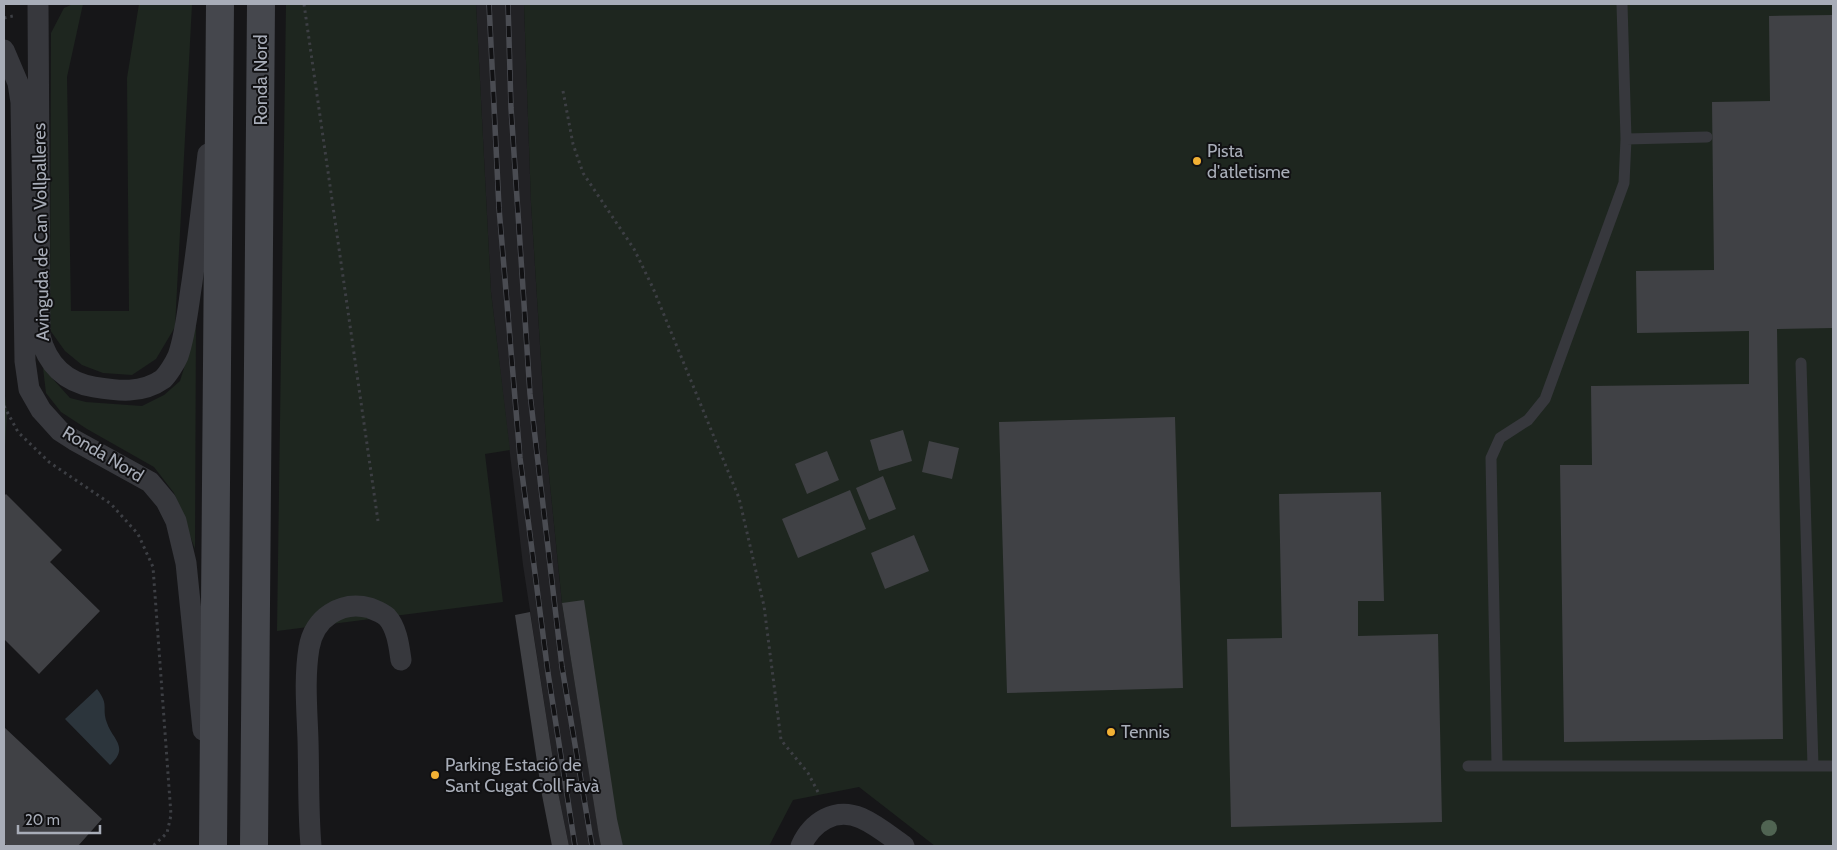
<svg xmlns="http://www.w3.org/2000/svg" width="1837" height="850" font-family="Cabin,sans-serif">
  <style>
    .built { fill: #222225 }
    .green { fill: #1e261f }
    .water { fill: #2c353c }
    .building { fill: #404145 }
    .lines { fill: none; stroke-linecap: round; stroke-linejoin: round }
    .path { stroke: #3d3f44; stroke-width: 3; stroke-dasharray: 2.5 4; stroke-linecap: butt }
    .lane { stroke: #37383d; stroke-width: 11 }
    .street { stroke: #37383d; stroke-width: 21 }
    .secondary { stroke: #45474d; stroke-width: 28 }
    .rail-casing { stroke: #4a4c52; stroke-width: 5.5 }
    .rail { stroke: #111113; stroke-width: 4; stroke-dasharray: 11; stroke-linecap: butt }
    .tree { fill: #506452 }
    .poi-dot { fill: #f2b134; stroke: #111113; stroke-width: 2 }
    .labels { text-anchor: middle; stroke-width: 4; stroke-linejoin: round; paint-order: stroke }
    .street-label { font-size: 18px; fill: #a8adb8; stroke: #111113 }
    .poi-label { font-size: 18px; fill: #a8adb8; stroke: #111113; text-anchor: start }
  </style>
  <rect width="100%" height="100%" fill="#161618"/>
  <path class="built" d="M476,4h48l7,199 16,252 15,148 39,243h-32l-11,-54 -35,-227 -32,-273z"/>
  <path class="green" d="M73,4h10l-16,73 4,234h58l-2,-233 12,-74h53l-17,323 -19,32 -24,16 -29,-2 -21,-8 -17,-14 -15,-21 1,-297 13,-25z
    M286,4h190l15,288 19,158 -25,4 18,148 -226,29z
    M524,4h1309v842h-898l-76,-59 -66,13 -24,46h-168l-39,-243 -15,-148 -16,-252z
    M4,122l1,36 -1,169z
    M196,315l-1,234 -21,-56 -20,-26 -67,-38 -26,-17 -15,-19 -3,-25 27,30 16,4 56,4 22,-11 16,-14 9,-29z
    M4,387l3,26 -2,34 -1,-2z"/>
  <path class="water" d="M97,689c13,17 4,18 10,34 5,16 23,24 3,42l-45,-46z"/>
  <path class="building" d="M1833,15v313l-56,1 6,410 -219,3 -4,-277h32l-1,-79 158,-2v-53l-112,2 -1,-62 78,-1 -2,-168 58,-1 -1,-85z
    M1175,417l8,271 -176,5 -8,-271z
    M903,430l9,31 -33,10 -9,-31z
    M929,441l30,7 -7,31 -30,-7z
    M827,451l12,29 -32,14 -12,-30z
    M883,476l13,33 -27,11 -13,-32z
    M850,490l16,39 -68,29 -16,-39z
    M1381,492l3,109h-26v35l80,-2 4,188 -211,5 -4,-188 55,-1 -3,-144z
    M6,494l56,56 -12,12 50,49 -61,63 -35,-35v-143z
    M914,535l15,36 -44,18 -14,-36z
    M584,600l33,219 6,27h-22l-2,-10 -37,-233z
    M530,612l28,180 11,54h-17l-10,-51 -27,-180z
    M4,727l98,92 -24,27h-71l-3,-3z"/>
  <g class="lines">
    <path class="path" d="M304,4l74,517
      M4,18l9,-2
      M563,91l10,53 10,29 51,76 19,39 86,210 25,108 17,134 27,33 11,21
      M4,406l14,26 31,30 62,42 27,30 15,33 18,248 -4,18 -14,13"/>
    <path class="lane" d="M1626,139l81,-2
      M1801,363l12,403
      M1497,765l-6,-307 9,-20 28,-18 17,-21 79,-216 2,-44 -4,-135
      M1468,766h365"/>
    <path class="street" d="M38,4l2,332c7,28 25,46 54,51 24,4 48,7 69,-8 5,-5 12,-16 15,-23 8,-23 10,-49 14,-74 6,-43 11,-86 16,-128
      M4,50l14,33 3,19 4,259 4,28 12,21 19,21 14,9 76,42 16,19 10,20 10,42 17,167
      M311,846c-3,-35 -2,-71 -3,-106 -1,-30 -4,-62 1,-92 5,-30 32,-48 61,-40 5,2 13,5 17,9 10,11 12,29 14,43
      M801,846c11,-24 34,-39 60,-28 16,7 30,19 43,28"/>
    <path class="secondary" d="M213,846l7,-842
      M254,846l7,-842"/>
    <g class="rail-casing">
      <path id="rail" d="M489,4l10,204 21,250 28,215 27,173
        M508,4l3,104 19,286 32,273 30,179"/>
    </g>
    <use href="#rail" class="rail"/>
  </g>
  <circle class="tree" cx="1769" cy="828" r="8"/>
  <g class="poi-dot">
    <circle cx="1197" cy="161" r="5"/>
    <circle cx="1111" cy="732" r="5"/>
    <circle cx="435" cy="775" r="5"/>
  </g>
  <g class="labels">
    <g class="street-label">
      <text transform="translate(261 80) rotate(-90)" y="6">Ronda Nord</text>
      <text transform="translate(41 232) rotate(-91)" y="6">Avinguda de Can Vollpalleres</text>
      <text transform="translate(103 454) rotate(31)" y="6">Ronda Nord</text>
    </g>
    <g class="poi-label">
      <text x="1207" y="157">Pista<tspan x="1207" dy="21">d'atletisme</tspan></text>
      <text x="1121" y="738">Tennis</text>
      <text x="445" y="771">Parking Estació de<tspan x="445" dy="21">Sant Cugat Coll Favà</tspan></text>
    </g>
  </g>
  <rect width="1837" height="850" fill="none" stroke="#a8adb8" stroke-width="10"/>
  <path d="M18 825v8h82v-8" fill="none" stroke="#a8adb8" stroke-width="2.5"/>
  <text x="25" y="825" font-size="15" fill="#a8adb8" stroke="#111113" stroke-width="4" paint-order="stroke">20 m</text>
</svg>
